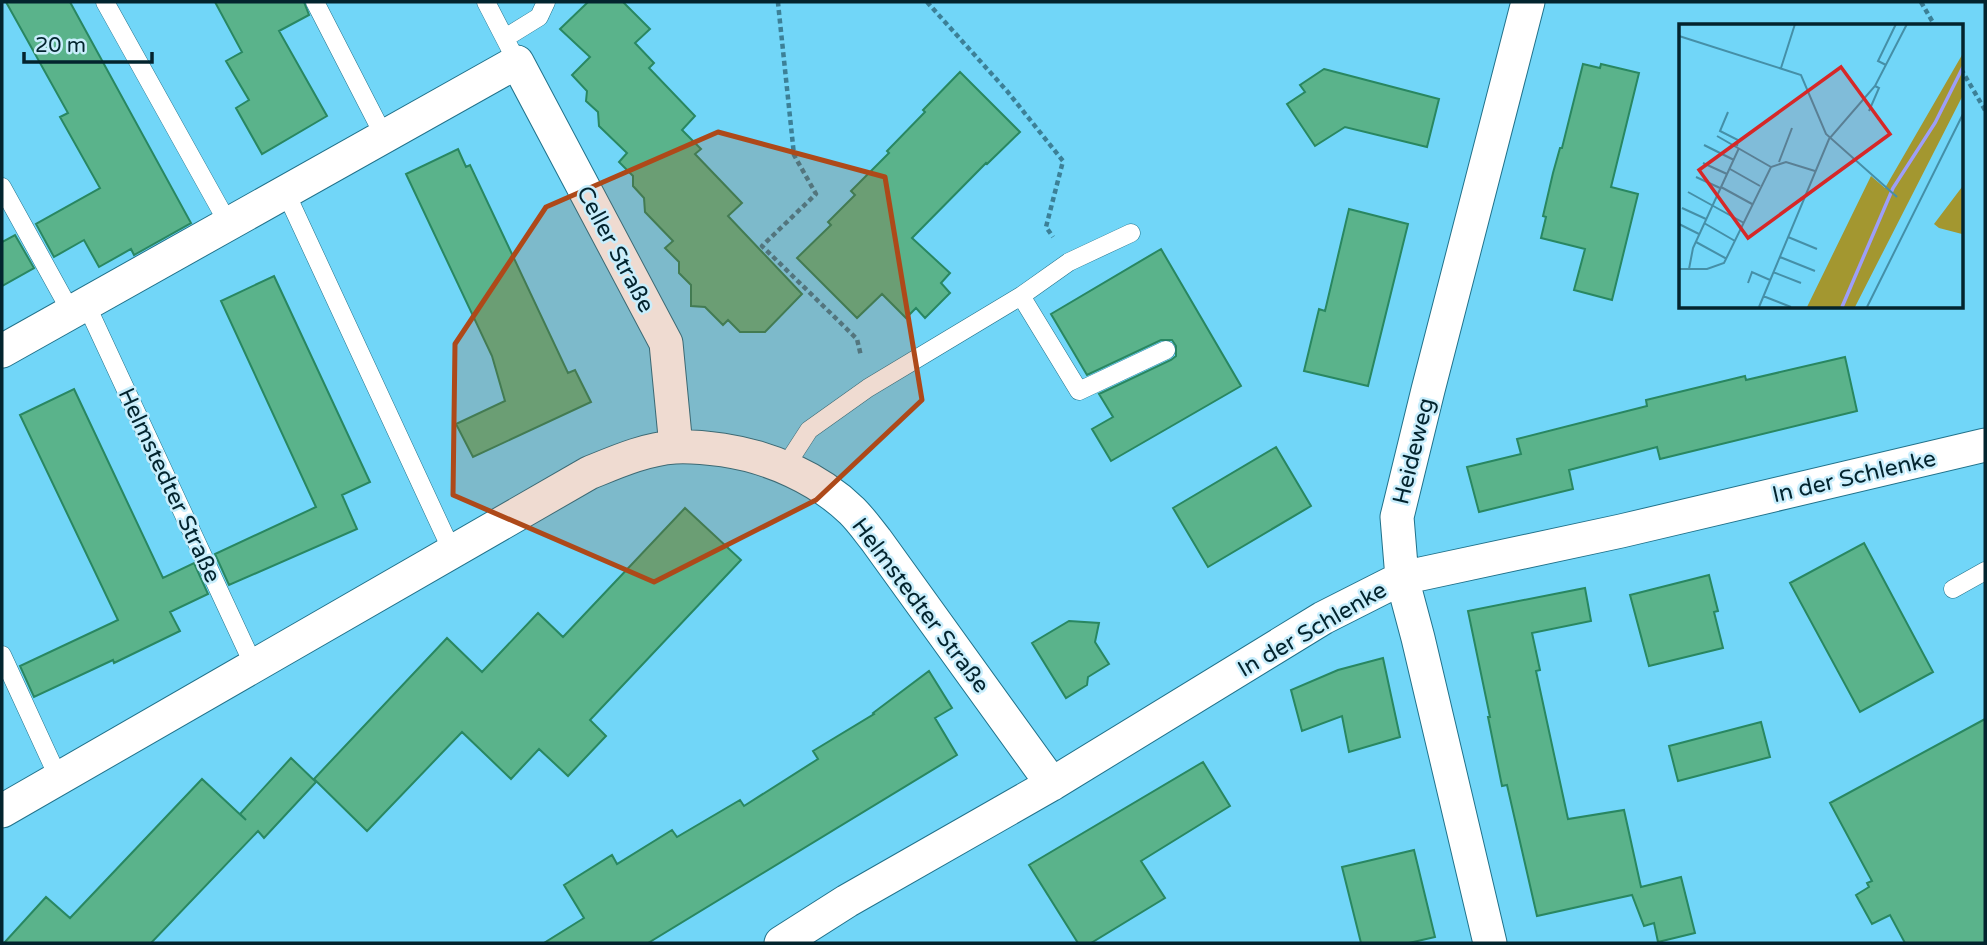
<svg xmlns="http://www.w3.org/2000/svg" width="1987" height="945" font-family="'Varela Round',sans-serif">
  <style>
    .building { fill: #5ab38b; stroke: #298761; stroke-width: 2 }
    .lines { fill: none; stroke-linecap: round; stroke-linejoin: round }
    .service-casing { stroke: #21728b; stroke-width: 19 }
    .minor-casing { stroke: #21728b; stroke-width: 35 }
    .path { stroke: #3c8097; stroke-width: 4.5; stroke-dasharray: 5 3.5; stroke-linecap: butt }
    .service { stroke: #fff; stroke-width: 18 }
    .minor { stroke: #fff; stroke-width: 33 }
    .marked { fill: #ae4919; fill-opacity: 0.2; stroke: #ae4919; stroke-width: 5; stroke-linejoin: round }
    .labels { text-anchor: middle; stroke-width: 5; stroke-linejoin: round; paint-order: stroke }
    .street-label { font-size: 23px; fill: #03242e; stroke: #c9eefc }
    .inset-river { fill: none; stroke: #9d9ef8; stroke-width: 3.5 }
    .inset-road { fill: none; stroke: #458fa7; stroke-width: 2 }
    .view { fill: #d62828; fill-opacity: 0.15; stroke: #d62828; stroke-width: 3.5 }
    .inset-edge { fill: none; stroke: #03242e; stroke-width: 3.5 }
  </style>
  <rect width="100%" height="100%" fill="#71d6f8"/>
  <path class="building" d="M6,2h64l121,221 -57,32 -3,-6 -32,18 -15,-27 -30,17 -18,-33 64,-36 -40,-71 8,-4z
    M215,2h89l5,13 -30,16 48,85 -65,38 -26,-46 13,-8 -23,-39 16,-9z
    M588,2h35l27,27 -15,14 19,20 -5,5 46,48 -13,14 19,19 -6,5 47,49 -14,13 74,78 -37,38h-25l-12,-12 -5,5 -18,-18 -14,-1v-21l-12,-12v-11l-14,-14 8,-7 -28,-29 -1,-14 -11,-12v-10l-14,-14 8,-9 -28,-27 -1,-14 -12,-11 1,-10 -15,-16 18,-18 -30,-28z
    M1583,64l17,4 1,-4 38,9 -28,114 27,7 -26,106 -38,-10 11,-41 -44,-11 5,-21 -3,-1 10,-43 7,-25h2z
    M1324,69l115,30 -12,48 -82,-20 -30,19 -28,-42 18,-12 -5,-7z
    M960,72l60,60 -33,32 -1,-1 -74,75 38,35 -9,10 9,10 -25,25 -9,-10 -10,10 -24,-24 -25,24 -60,-60 34,-33 -3,-3 27,-27 -4,-4 38,-38 -2,-2 38,-39 -2,-2z
    M458,149l8,18 4,-2 98,208 7,-3 16,32 -118,55 -17,-33 49,-23 -13,-45 -86,-182z
    M1349,209l59,15 -40,162 -64,-15 15,-62 6,2z
    M15,235l19,33 -32,18v-44z
    M1161,249l80,137 -130,75 -19,-32 21,-12 -14,-23 72,-34 5,-4v-10l-4,-6h-11l-74,35 -36,-61z
    M274,276l96,206 -28,13 15,34 -128,56 -14,-31 101,-47 -95,-206z
    M1845,357l12,54 -197,48 -3,-12 -88,23 4,19 -94,23 -12,-45 54,-13 -4,-15 130,-33 -1,-6 99,-24 1,4z
    M74,389l89,189 31,-15 14,31 -38,18 10,19 -66,32 -1,-3 -79,37 -14,-31 98,-46 -98,-205z
    M1276,447l35,59 -103,61 -35,-59z
    M685,508l56,52 -151,160 16,16 -38,40 -29,-27 -28,30 -49,-47 -95,99 -53,-52 133,-141 35,34 56,-59 25,24z
    M1864,543l69,129 -73,40 -70,-129z
    M1709,575l9,36 -4,1 9,36 -74,18 -19,-71z
    M1585,588l6,33 -59,12 8,37 -4,1 32,148 56,-9 17,77 40,-10 14,56 -37,9 -4,-19 -10,3 -12,-31 -95,21 -30,-131 -5,1 -14,-69h2l-22,-106z
    M1069,621l30,2 -4,19 14,22 -21,13 -1,8 -21,13 -34,-55z
    M1383,658l17,79 -51,15 -7,-36 -40,15 -11,-41 47,-20z
    M929,671l23,37 -17,10 22,37 -309,188h-104l40,-25 -20,-33 48,-30 5,9 55,-34 5,7 63,-37 4,6 74,-47 -5,-8 61,-37 -1,-1z
    M1985,719v224h-80l-15,-28 -18,9 -16,-29 13,-8 -2,-4 5,-2 -42,-78z
    M1761,722l9,35 -92,24 -9,-35z
    M291,758l25,24 -52,56 -6,-7 -107,112h-147l42,-46 24,21 132,-139 44,41 -6,-6z
    M1203,762l27,44 -89,55 24,37 -74,45h-13l-49,-78z
    M1414,850l21,87 -26,6h-48l-19,-76z"/>
  <g class="lines">
    <g class="service-casing">
      <path id="service" d="M105,2l123,221
        M315,2l70,136
        M486,2l31,60
        M505,38l34,-21 7,-15
        M2,187l69,125
        M286,193l166,358
        M1021,296l58,95 87,-41
        M86,304l168,362
        M785,467l24,-37 59,-42 153,-92 48,-34 62,-29
        M1953,589l32,-18
        M2,655l57,124"/>
    </g>
    <g class="minor-casing">
      <path id="minor" d="M2,351l515,-289 149,281 10,104
        M2,811l587,-338c27,-11 56,-24 86,-26 16,-1 33,1 48,3 47,7 95,28 129,61 9,9 16,19 24,29l176,244
        M781,943l66,-42 205,-117 271,-166 79,-40 219,-47 364,-86
        M1490,943l-72,-305 -16,-60 -5,-61 31,-127 100,-388"/>
    </g>
    <path class="path" d="M779,2l-1,1 16,152 22,39 -54,52 95,93 4,17
      M927,2l80,89 56,70 -17,66 7,10
      M1921,2l14,24
      M1961,69l24,41"/>
    <use href="#service" class="service"/>
    <use href="#minor" class="minor"/>
  </g>
  <path class="marked" d="M718,132l167,45 37,223 -106,100 -162,82 -201,-87 2,-151 91,-137z"/>
  <g class="labels">
    <g class="street-label">
      <text transform="translate(616 249) rotate(62)" y="8">Celler Straße</text>
      <text transform="translate(1413 451) rotate(-76)" y="8">Heideweg</text>
      <text transform="translate(1854 476) rotate(-13)" y="8">In der Schlenke</text>
      <text transform="translate(170 485) rotate(65)" y="8">Helmstedter Straße</text>
      <text transform="translate(921 605) rotate(53)" y="8">Helmstedter Straße</text>
      <text transform="translate(1312 629) rotate(-30)" y="8">In der Schlenke</text>
    </g>
  </g>
  <g transform="translate(1679 24)">
    <rect width="284" height="284" fill="#71d6f8"/>
    <path d="M283,31v42l-107,210h-48l64,-131 14,12zM283,163v47l-23,-6 -5,-4z" fill="#a39730"/>
    <path class="inset-river" d="M163,283l51,-119 42,-65 28,-56"/>
    <path class="inset-road" d="M0,12l122,39 25,59 71,63M207,41l-8,-4 18,-37M102,44l14,-44M190,87l10,-23 -4,-2M49,88l-8,19 18,9 -1,6M38,112l54,31M25,121l30,15M100,138l13,-34M24,139l24,11M51,145l30,17M17,153l24,11M42,163l31,17M9,168l56,31M3,184l24,11M25,199l31,18M0,200l20,10M109,213l29,12M17,218l31,17M101,233l35,14M0,245h28l17,-6 47,-96 15,-5 29,9M10,245l4,-21 46,-100M94,248l28,11M69,259l4,-11 18,8M84,272l28,11M80,283l70,-168 46,-53 32,-62M188,283l96,-193"/>
    <path class="view" d="M162,43l49,67 -142,104 -49,-68z"/>
    <rect width="284" height="284" class="inset-edge"/>
  </g>
  <rect width="1987" height="945" fill="none" stroke="#03242e" stroke-width="7"/>
  <path d="M24 52v10h128v-10" fill="none" stroke="#03242e" stroke-width="3.5"/>
  <text x="35" y="52" font-size="21" fill="#03242e" stroke="#c9eefc" stroke-width="5" paint-order="stroke">20 m</text>
</svg>
